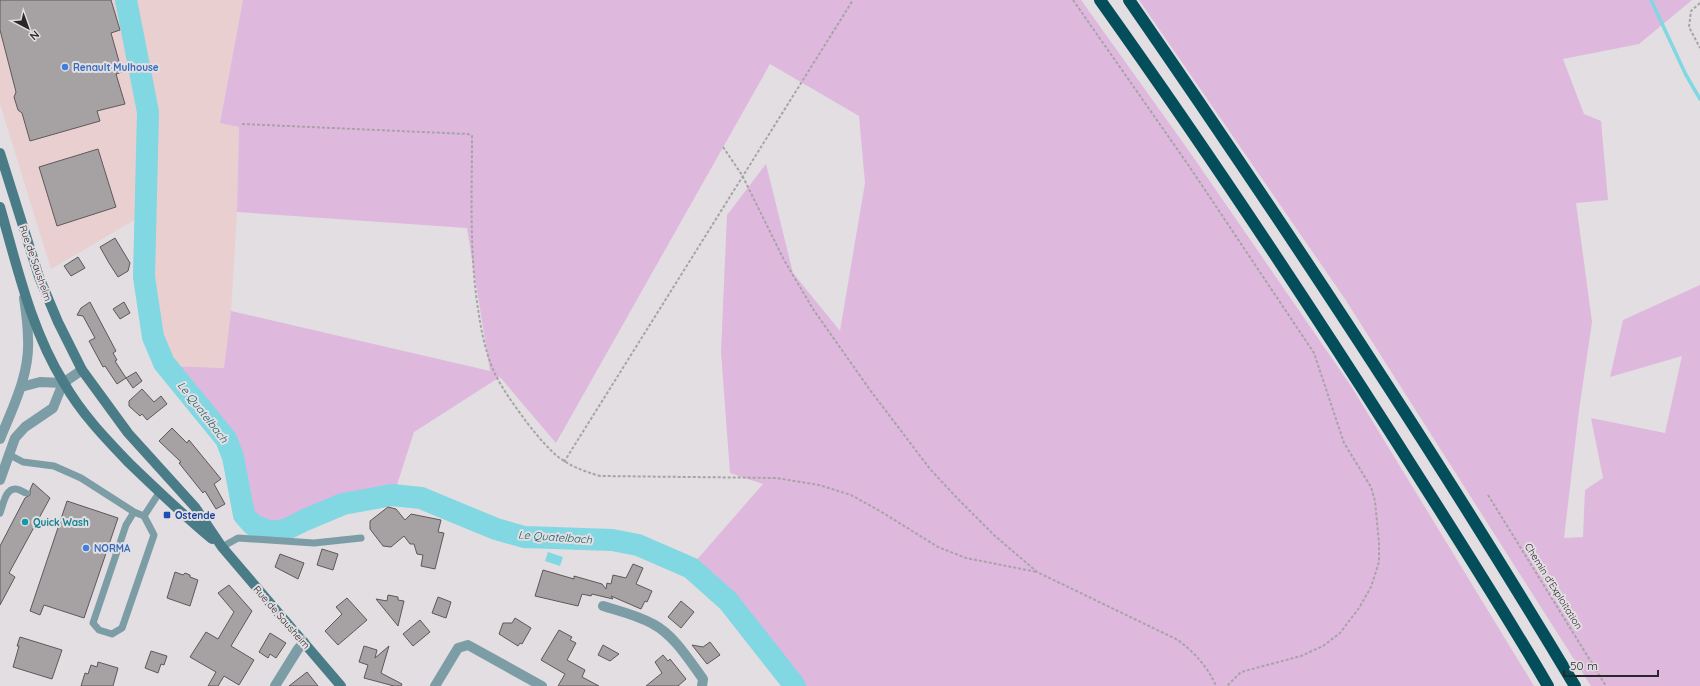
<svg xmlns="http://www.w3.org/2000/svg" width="1700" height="686" font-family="Quicksand,sans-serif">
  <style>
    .commercial { fill: #e9cfd0 }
    .green { fill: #dfb8de }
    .water { fill: #81d7e2 }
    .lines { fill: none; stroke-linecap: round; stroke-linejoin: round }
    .stream { stroke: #81d7e2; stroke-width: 3.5 }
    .river { stroke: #81d7e2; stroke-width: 22 }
    .building { fill: #a6a1a3; stroke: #5d595b }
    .path { stroke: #a7a4a7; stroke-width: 2; stroke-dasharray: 3 2; stroke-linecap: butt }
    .service { stroke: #7c9da5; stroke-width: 7 }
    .minor { stroke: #7c9da5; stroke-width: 10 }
    .secondary { stroke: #4a7c88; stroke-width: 10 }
    .motorway { stroke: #044e5c; stroke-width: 12 }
    .shop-dot { fill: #3f7fe0; stroke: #e2dee2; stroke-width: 1.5 }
    .transit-dot { fill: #1a4fb4; stroke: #e2dee2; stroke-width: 1.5 }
    .culture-dot { fill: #0f9aa8; stroke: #e2dee2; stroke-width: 1.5 }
    .labels { text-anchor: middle; stroke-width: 4; stroke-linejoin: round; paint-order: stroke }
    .shop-label { font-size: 10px; font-weight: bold; fill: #366cbe; stroke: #e2dee2; text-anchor: start }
    .street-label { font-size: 10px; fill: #292829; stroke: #e2dee2 }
    .transit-label { font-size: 10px; font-weight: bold; fill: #164399; stroke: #e2dee2; text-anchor: start }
    .culture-label { font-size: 10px; font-weight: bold; fill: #0d838f; stroke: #e2dee2; text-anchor: start }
    .water-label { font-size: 11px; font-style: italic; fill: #115b63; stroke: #e2dee2 }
  </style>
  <rect width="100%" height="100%" fill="#e2dee2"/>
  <path class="commercial" d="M0,0h243l-23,123 19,3 -2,86 -6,99 -7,57 -55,-2 -31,-148 -87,51 -51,-165z"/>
  <path class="green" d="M243,0h838l108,151 162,235 183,300h-732l-68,-86 -40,-37 69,-79 -33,-11 -9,-121 6,-137 39,-51 27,109 47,58 25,-148 -6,-67 -89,-52 -214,379 -56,-66 -86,55 -18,56 -54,13 -68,23 -25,-12 -16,-75 -64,-71 55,2 7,-57 259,60 -23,-143 -230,-16 2,-85 -19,-4z
    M1139,0h553l-53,44 -76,15 21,55 17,7 7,79 -32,3 16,119 -13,88 -15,128 19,-1 2,-47 18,-12 -12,-60 74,15 17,-77 -72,21 13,-57 77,-35v401h-109l-246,-387z"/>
  <path class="water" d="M548,552l15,5 -3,9 -15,-5z"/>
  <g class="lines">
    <path class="stream" d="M1651,0l35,75 14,24"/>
    <path class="river" d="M126,0l22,112 -4,165 9,60 11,26 62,76 7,18 11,58 9,10 18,7 14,-2 20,-10 38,-16 49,-9 29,3 75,31 28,8 88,3 26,5 53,23 37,33 67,85"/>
  </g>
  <path class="building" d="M0,0h111l9,30 -9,3 11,39 -6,2 9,30 -28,7 3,10 -70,20 -8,-28 -4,-3 -4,-13 2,-5 -16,-62z
    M98,149l18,58 -59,19 -18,-59z
    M115,238l15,25 -2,8 -10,6 -9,-14 -9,-16z
    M78,257l7,11 -14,8 -7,-10z
    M90,302l26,49 -3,2 4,7 -2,1 11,17 -9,6 -12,-18 -2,1 -14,-26 6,-3 -12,-22 -6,-1 4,-7z
    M124,302l6,11 -10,6 -7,-10z
    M136,372l6,9 -9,7 -7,-10z
    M142,389l12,13 7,-6 6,8 -20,16 -5,-6 -2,2 -11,-10v-5z
    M172,428l15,15 2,-3 32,39 -7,5 11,20 -9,5 -11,-18 -2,2 -24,-30 2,-1 -22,-21z
    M33,483l17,15 -41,75 6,4 -15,28v-59l25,-48 5,-3v-5z
    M67,501l51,17 -34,100 -40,-13 -4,10 -10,-4z
    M388,507l8,2 9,11 6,-6 30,6 -3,12 6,1 -9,36 -14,-3 2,-11 -6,-1 -3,-10h-4l-6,-8 -13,11 -8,-1 -13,-17v-8z
    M322,549l16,5 -5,16 -16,-5z
    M280,554l24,9 -6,16 -23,-12z
    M633,564l10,4 -7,16 16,7 -5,11 -2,-1 -4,8 -30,-13 2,3 -21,-5 -1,2 -9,-2 -4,12 -43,-10 8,-26 31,9v-3l28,8 4,5 1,-6 4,1 2,-9 13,3z
    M175,572l8,3 2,-2 5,2v2l8,3 -8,26 -23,-8z
    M229,585l23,26 -21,35 23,14 -15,25 -15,-9 -6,10h-10l8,-14 -26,-15 16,-25 12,7 16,-27 -16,-19z
    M388,595l10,2v3l6,1 -6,25 -22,-27 11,2z
    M438,597l13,5 -5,16 -14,-5z
    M347,598l20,22 -29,25 -13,-14 17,-17 -6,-7z
    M681,601l13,11 -13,16 -13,-11z
    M515,618l16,10 -9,16 -2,-1 -2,3 -19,-12 4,-11h9z
    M420,620l10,12 -17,14 -10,-12z
    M559,630l13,7 -2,3 6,3 -9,17 18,10 -3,7 17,9h-41l7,-12 -24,-14z
    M270,633l16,10 -10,15 -6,-4 -2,4 -9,-6z
    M20,637l42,13 -10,29 -39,-12 6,-21h-2z
    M710,642l10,13 -13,9 -15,-19 11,2z
    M603,645l16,9 -9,7 -12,-6z
    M364,646l13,4 -2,8 14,-12 -8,27 21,11 -1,2h-7l-30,-8 4,-13 -9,-3z
    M151,651l16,5 -3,9 -3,-1 -3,9 -13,-5z
    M663,655l5,6 2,-2 16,20 -8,7h-32l16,-13 -7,-11z
    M98,662l20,6 -5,18h-32l4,-13 3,1 3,-9 6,2z
    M307,672l11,14h-29z"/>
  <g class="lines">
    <path class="path" d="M1073,0l116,166 125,187 30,90 27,44 4,14 4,42v19l-8,25 -12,21 -19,25 -17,13 -22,10 -60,16 -14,14
      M1700,3l-9,8 -2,16 11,21
      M242,124l226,10 4,2c0,60 -3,120 7,179 3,21 8,42 17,61 9,17 21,33 32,48 25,31 34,41 72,52l176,2 43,7 32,10 29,16 58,36 28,11 71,14
      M723,147l19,28 42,85 29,49 57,81 60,79 27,29 38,38 42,36 141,68c16,12 30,27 38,46
      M564,462l289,-462
      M1488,495l118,191"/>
    <path class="service" d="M8,454l15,8 31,4 27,12 53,34 10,4 15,-23
      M134,512l-8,13 -33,98 6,7 13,4 10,-6 32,-93 -10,-19
      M0,513c3,-7 5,-25 16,-24 3,0 7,3 10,4
      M222,547l16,-9 76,5 47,-5"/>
    <path class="minor" d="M63,383l19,-13
      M21,387l19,-5 23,1
      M0,439c13,-32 30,-65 28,-100 0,-14 -2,-27 -4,-41
      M0,480l15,-42 10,-11 28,-19 10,-25
      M603,606c16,5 34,9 50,18 21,11 36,36 50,55l-1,7
      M275,686l23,-37 6,-7
      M435,686l23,-38 10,-3 74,41"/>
    <path class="secondary" d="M0,153l39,124 19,45 24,48 46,63 67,74 27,40 119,139
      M0,207c17,59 31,123 64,176 17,30 41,55 65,80 27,26 54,52 83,76"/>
    <path class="motorway" d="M1100,0c102,143 199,289 294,438 52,82 105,164 154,248
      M1129,0c155,224 306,452 446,686"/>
  </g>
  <g class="shop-dot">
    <circle cx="65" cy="67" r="4"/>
    <circle cx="86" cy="548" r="4"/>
  </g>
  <rect class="transit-dot" x="163" y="511" width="8" height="8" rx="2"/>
  <circle class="culture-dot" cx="25" cy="522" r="4"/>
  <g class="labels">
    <g class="shop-label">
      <text x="73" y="71">Renault Mulhouse</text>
      <text x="94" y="552">NORMA</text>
    </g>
    <g class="street-label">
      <text transform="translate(36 263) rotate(71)" y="4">Rue de Sausheim</text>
      <text transform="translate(1554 586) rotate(58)" y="4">Chemin d'Exploitation</text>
      <text transform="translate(282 617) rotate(49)" y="4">Rue de Sausheim</text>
    </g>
    <g class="transit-label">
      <text x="175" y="519">Ostende</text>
    </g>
    <g class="culture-label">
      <text x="33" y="526">Quick Wash</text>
    </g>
    <g class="water-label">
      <text transform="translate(203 412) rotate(52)" y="4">Le Quatelbach</text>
      <text transform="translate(555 537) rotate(4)" y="4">Le Quatelbach</text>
    </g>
  </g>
  <g transform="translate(28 28) rotate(139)" stroke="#e2dee2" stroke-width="3" paint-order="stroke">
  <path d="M0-3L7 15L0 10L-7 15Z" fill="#292829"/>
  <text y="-6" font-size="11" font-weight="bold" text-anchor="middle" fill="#292829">N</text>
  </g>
  <path d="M1564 670v6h94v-6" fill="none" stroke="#292829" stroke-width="2"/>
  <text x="1570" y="670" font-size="12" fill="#292829" stroke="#e2dee2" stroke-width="3" paint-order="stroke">50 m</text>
</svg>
